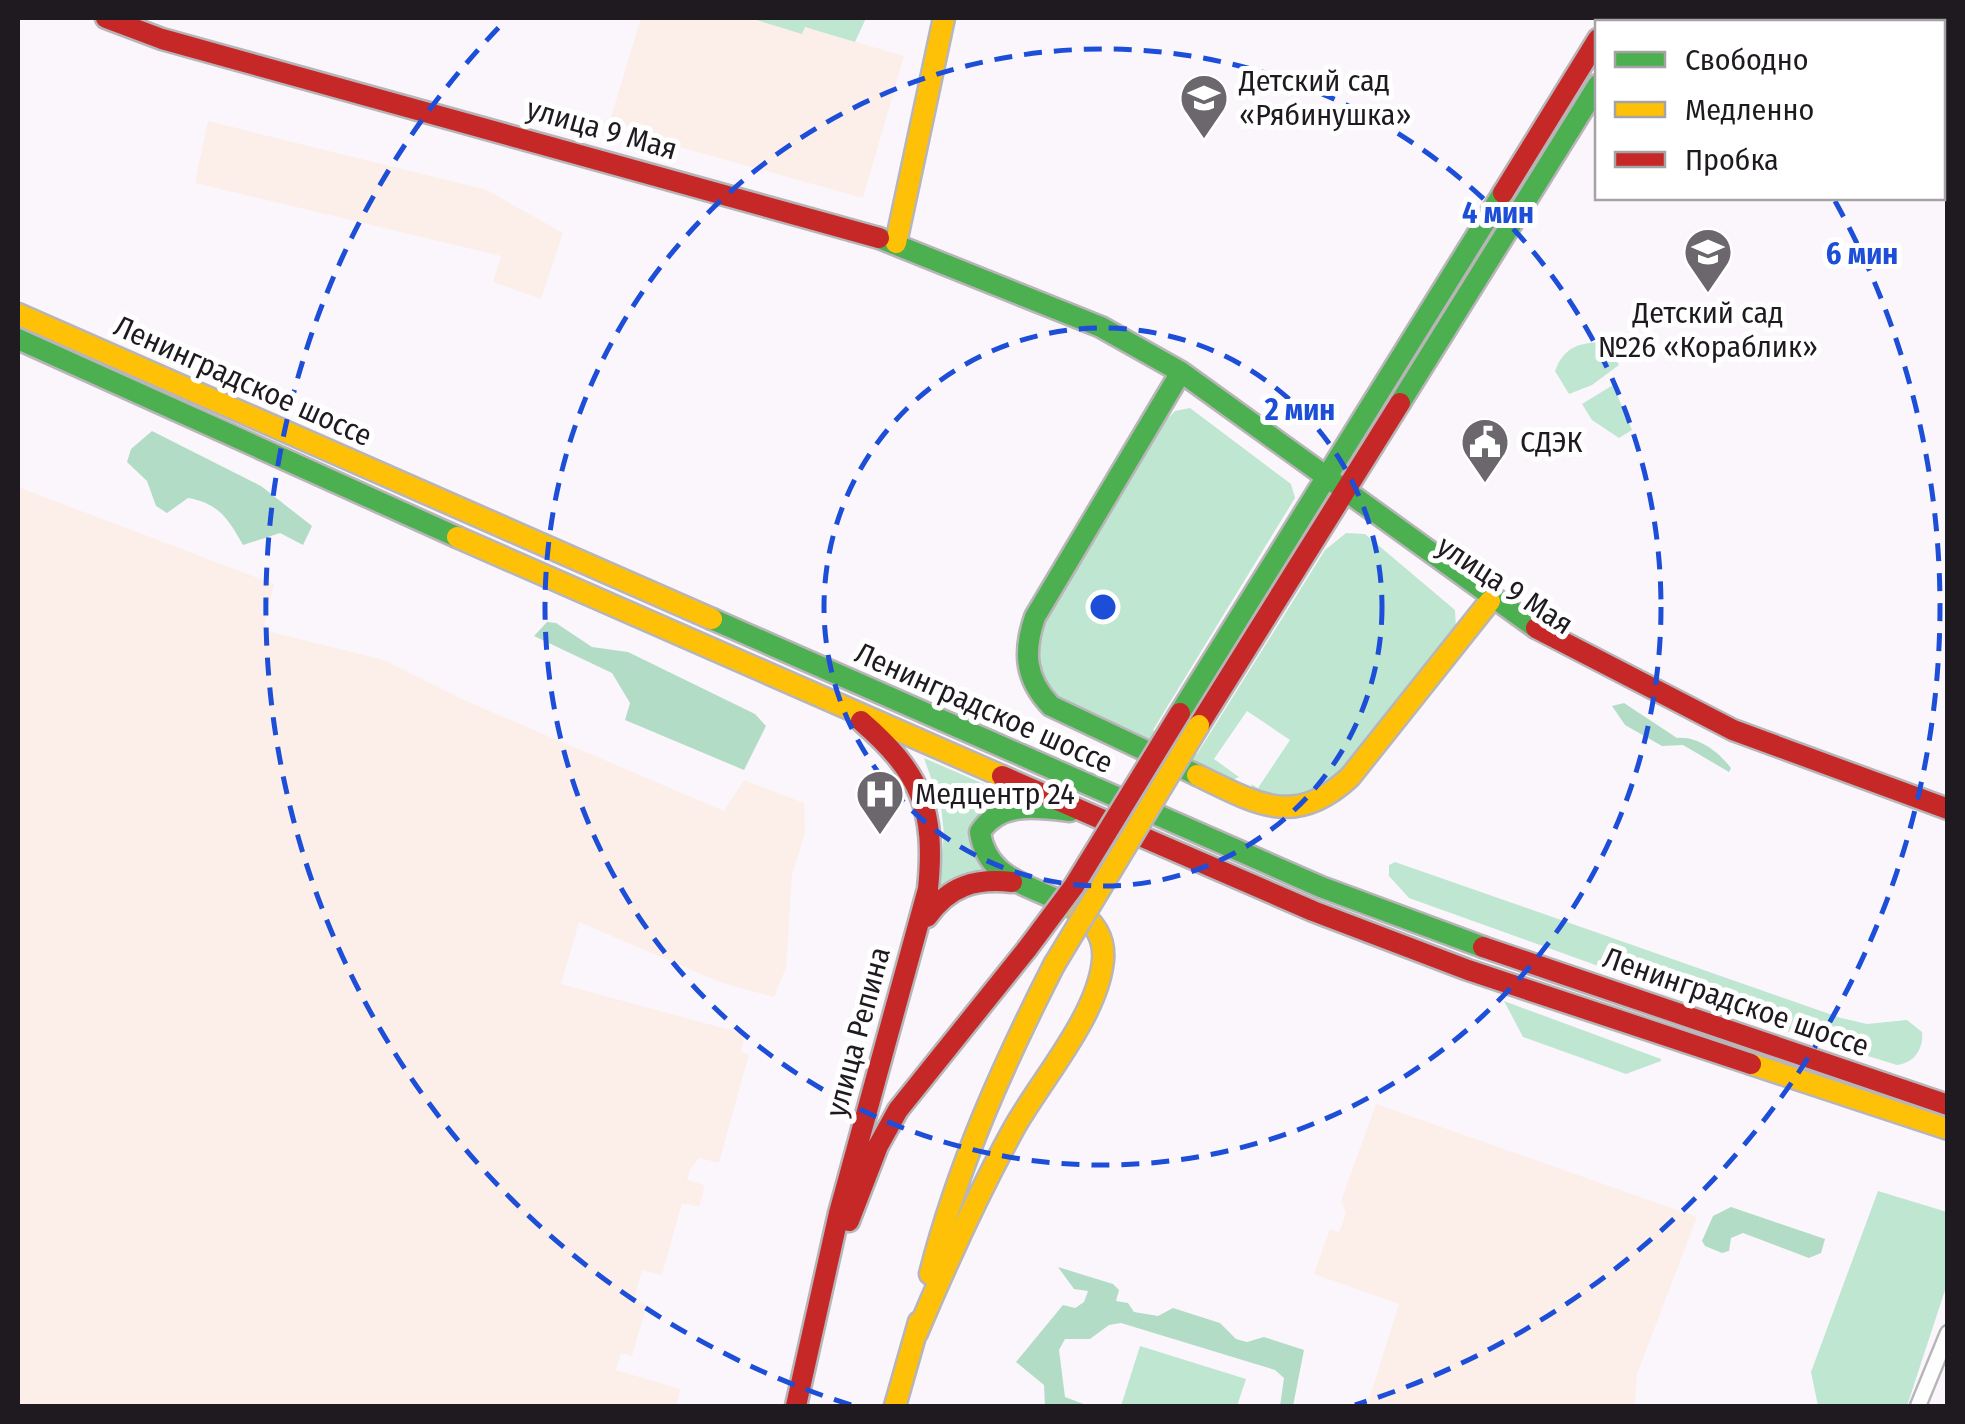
<svg xmlns="http://www.w3.org/2000/svg" width="1965" height="1424" font-family="'Fira Sans Condensed',sans-serif">
  <style>
    .industrial { fill: #fcefe9 }
    .green { fill: #bfe6d1 }
    .forest { fill: #b3dcc6 }
    .lines { fill: none; stroke-linecap: round; stroke-linejoin: round }
    .street-casing { stroke: #b8b5b9; stroke-width: 19 }
    .fast-casing { stroke: #b8b5b9; stroke-width: 25 }
    .slow-casing { stroke: #b8b5b9; stroke-width: 25 }
    .jam-casing { stroke: #b8b5b9; stroke-width: 25 }
    .street { stroke: #fefeff; stroke-width: 14 }
    .fast { stroke: #4caf50; stroke-width: 20 }
    .slow { stroke: #ffc107; stroke-width: 20 }
    .jam { stroke: #c62828; stroke-width: 20 }
    .slow-bridge-casing { stroke: #b8b5b9; stroke-width: 25; stroke-linecap: butt }
    .jam-bridge-casing { stroke: #b8b5b9; stroke-width: 25; stroke-linecap: butt }
    .slow-bridge { stroke: #ffc107; stroke-width: 20 }
    .jam-bridge { stroke: #c62828; stroke-width: 20 }
    .ring { fill: none; stroke: #1d4ed8; stroke-width: 5; stroke-dasharray: 18 12 }
    .labels { text-anchor: middle; stroke-width: 10; stroke-linejoin: round; paint-order: stroke }
    .poi-label { font-size: 30px; fill: #1e1a1f; stroke: #fff; text-anchor: start }
    .street-label { font-size: 30px; fill: #1e1a1f; stroke: #fff }
    .centre { fill: #1d4ed8; stroke: #fff; stroke-width: 5 }
    .ring-label { font-size: 30px; text-anchor: middle; font-weight: bold; fill: #1d4ed8; stroke: #fff; stroke-width: 10; stroke-linejoin: round; paint-order: stroke }
  </style>
  <rect width="100%" height="100%" fill="#fbf6fc"/>
  <path class="industrial" d="M641,18h109l52,15 3,-6 99,29 -41,142 -213,-59 -3,-7 -37,-12z
    M208,121l279,69 76,43 -22,66 -48,-17 8,-26 -306,-73z
    M18,487l256,97 -11,46 121,30 82,41 258,110 20,-31 60,23 1,30 -13,42 -6,93 -12,29 -52,-14 -143,-61 -18,62 184,50 -4,18 8,2 -30,109 -20,-5 -9,11 -3,11 18,5 -6,22 -17,-4 -20,72 -20,-5 -8,30 13,5 -15,51 -11,-3 -5,17 64,19 -3,17h-659z
    M1376,1104l321,113 -60,157 -2,32h-268l32,-102 -85,-30 16,-45 9,3 2,-5 5,-14 -5,-12z"/>
  <path class="green" d="M750,18h116l-11,24 -50,-15 -3,7z
    M1588,70l5,3 -216,348 -4,-2z
    M1605,342l14,23 -27,20 -23,9 -14,-23c10,-26 25,-28 50,-29z
    M1613,385l19,45 -13,8 -27,-18 -10,-16z
    M1190,408l101,76 4,14 -142,232 44,24 128,-204 21,-17 19,1 90,76 1,18 -6,9c-23,30 -99,138 -126,153 -24,12 -43,11 -69,5l-4,-11 7,4 32,-48 -43,-29 -33,48 25,18 -11,5 -175,-85c-21,-28 -20,-47 -6,-78l119,-199 9,-9z
    M924,758l90,39 -40,34 -3,20 16,22 -49,18 6,-57 -3,-27z
    M1395,862l446,156 26,6 40,-4 15,12c2,17 -8,31 -25,33l-168,-52 -320,-115 -20,-22v-11z
    M1504,1001l157,58v2l-35,13 -103,-37z
    M1878,1191l69,21v72l-40,122h-89l-7,-34z
    M1140,1346l106,33 -9,27h-116z"/>
  <path class="forest" d="M152,431l109,55 51,40 -9,19 -23,-12 -37,12c-14,-25 -24,-42 -55,-47l-21,15 -11,-7 -9,-25 -20,-19 4,-13z
    M547,622l9,1 36,24 36,5 127,62 11,12 -22,44 -119,-50 5,-17 -18,-30 -78,-37z
    M1624,703l53,35c21,-2 42,14 54,30l-2,4 -46,-27 -21,1 -37,-21 -13,-19z
    M1731,1207l94,32 -4,14 -12,5 -66,-25 -12,5 -2,13 -7,2 -17,-7 -3,-5 11,-25z
    M1058,1267l55,17 6,6 -3,11 12,2 6,9 24,4 15,-8 47,15 16,16 11,3 17,-5 40,13 -11,56h-13l4,-28 -9,-8 -154,-47 -12,2 -19,14h-25l-6,11 6,47 24,9h-44l-1,-21 -28,-23 47,-57 12,3 9,-6 4,-11 -14,-2z"/>
  <g class="lines">
    <g class="street-casing">
      <path id="street" d="M1918,1406l30,-73"/>
    </g>
    <g class="fast-casing">
      <path id="fast" d="M1608,22l3,-4
        M879,238l222,89 80,45 355,256
        M18,339l439,198
        M1181,372l-146,245c-12,35 -10,62 16,89l146,69
        M1400,403l198,-318
        M712,619l609,268 162,60
        M1180,713l323,-520
        M1070,811c-32,-4 -70,-10 -90,21 7,51 58,54 95,77"/>
    </g>
    <g class="slow-casing">
      <path id="slow" d="M1635,22l3,-4
        M896,243l48,-225
        M18,314l694,305
        M457,537l545,239
        M1197,775c59,28 97,54 153,2l140,-176
        M1751,1064l197,65
        M930,1274c28,-109 73,-209 124,-309
        M917,1333c29,-69 60,-137 96,-203 27,-49 85,-114 90,-170 2,-22 -9,-39 -28,-51
        M895,1406l24,-84"/>
    </g>
    <g class="jam-casing">
      <path id="jam" d="M106,18l56,21 717,199
        M1503,193l95,-154
        M1536,628l197,102 215,79
        M1199,725l201,-322
        M1002,776l311,135 155,59 283,94
        M927,917c22,-31 48,-39 85,-35
        M1483,947l465,158
        M849,1221l29,-75 20,-36 129,-161
        M796,1406l43,-193 89,-324c8,-79 -7,-116 -67,-168"/>
    </g>
    <use href="#street" class="street"/>
    <use href="#fast" class="fast"/>
    <use href="#slow" class="slow"/>
    <use href="#jam" class="jam"/>
    <g class="slow-bridge-casing">
      <path id="slow-bridge" d="M1054,965l145,-240"/>
    </g>
    <g class="jam-bridge-casing">
      <path id="jam-bridge" d="M1027,949l47,-63 106,-173"/>
    </g>
    <use href="#slow-bridge" class="slow-bridge"/>
    <use href="#jam-bridge" class="jam-bridge"/>
  </g>
  <g class="ring">
    <circle cx="1103" cy="607" r="279"/>
    <circle cx="1103" cy="607" r="558"/>
    <path d="M851 1405A837 837 0 0 1 506 20M1835 201A837 837 0 0 1 1355 1405"/>
  </g>
  <defs>
    <g id="school-pin" transform="scale(2.5)"><path d="M0 17L-7.5 6A9.5 9.5 0 1 1 7.5 6Z" fill="#6b676c" stroke="#fff"/><path d="M0-5L7-2L0 1L-7-2ZM-4 1L0 2.5L4 1V4Q0 6-4 4Z" fill="#fff"/></g>
    <g id="civic-pin" transform="scale(2.5)"><path d="M0 17L-7.5 6A9.5 9.5 0 1 1 7.5 6Z" fill="#6b676c" stroke="#fff"/><path d="M-.6-6.5H3V-4.5H.6V-3L4-1V1h2V6H-6V1h2V-1L-.6-3ZM-1.2 2.5V6h2.4V2.5Z" fill="#fff"/></g>
    <g id="hospital-pin" transform="scale(2.5)"><path d="M0 17L-7.5 6A9.5 9.5 0 1 1 7.5 6Z" fill="#6b676c" stroke="#fff"/><path d="M-5-5h3v3.5h4V-5h3V5h-3V1.5h-4V5h-3Z" fill="#fff"/></g>
  </defs>
  <g fill-rule="evenodd">
    <use href="#school-pin" x="1204" y="98"/>
    <use href="#school-pin" x="1708" y="252"/>
    <use href="#civic-pin" x="1485" y="442"/>
    <use href="#hospital-pin" x="880" y="794"/>
  </g>
  <g class="labels">
    <g class="poi-label">
      <text x="1239" y="91">Детский сад<tspan x="1239" dy="34">«Рябинушка»</tspan></text>
      <text x="1708" y="323" text-anchor="middle">Детский сад<tspan x="1708" dy="34">№26 «Кораблик»</tspan></text>
      <text x="1520" y="452">СДЭК</text>
      <text x="915" y="804">Медцентр 24</text>
    </g>
    <g class="street-label">
      <text transform="translate(602 129) rotate(16)" y="10">улица 9 Мая</text>
      <text transform="translate(243 381) rotate(24)" y="10">Ленинградское шоссе</text>
      <text transform="translate(1505 585) rotate(33)" y="10">улица 9 Мая</text>
      <text transform="translate(984 708) rotate(24)" y="10">Ленинградское шоссе</text>
      <text transform="translate(1736 1002) rotate(19)" y="10">Ленинградское шоссе</text>
      <text transform="translate(858 1032) rotate(-75)" y="10">улица Репина</text>
    </g>
  </g>
  <circle cx="1103" cy="607" r="15" class="centre"/>
  <g class="ring-label">
    <text x="1498" y="223">4 мин</text>
    <text x="1862" y="264">6 мин</text>
    <text x="1300" y="420">2 мин</text>
  </g>
  <rect width="1965" height="1424" fill="none" stroke="#1e1a1f" stroke-width="40"/>
  <rect x="1595" y="20" width="350" height="180" fill="#ffffff" stroke="#a5a3a5" stroke-width="2.5"/>
  <rect x="1615" y="52" width="50" height="15" fill="#4caf50" stroke="#a5a3a5" stroke-width="2.5"/>
  <text x="1685" y="70" font-size="30" fill="#1e1a1f">Свободно</text>
  <rect x="1615" y="102" width="50" height="15" fill="#ffc107" stroke="#a5a3a5" stroke-width="2.5"/>
  <text x="1685" y="120" font-size="30" fill="#1e1a1f">Медленно</text>
  <rect x="1615" y="152" width="50" height="15" fill="#c62828" stroke="#a5a3a5" stroke-width="2.5"/>
  <text x="1685" y="170" font-size="30" fill="#1e1a1f">Пробка</text>
</svg>
